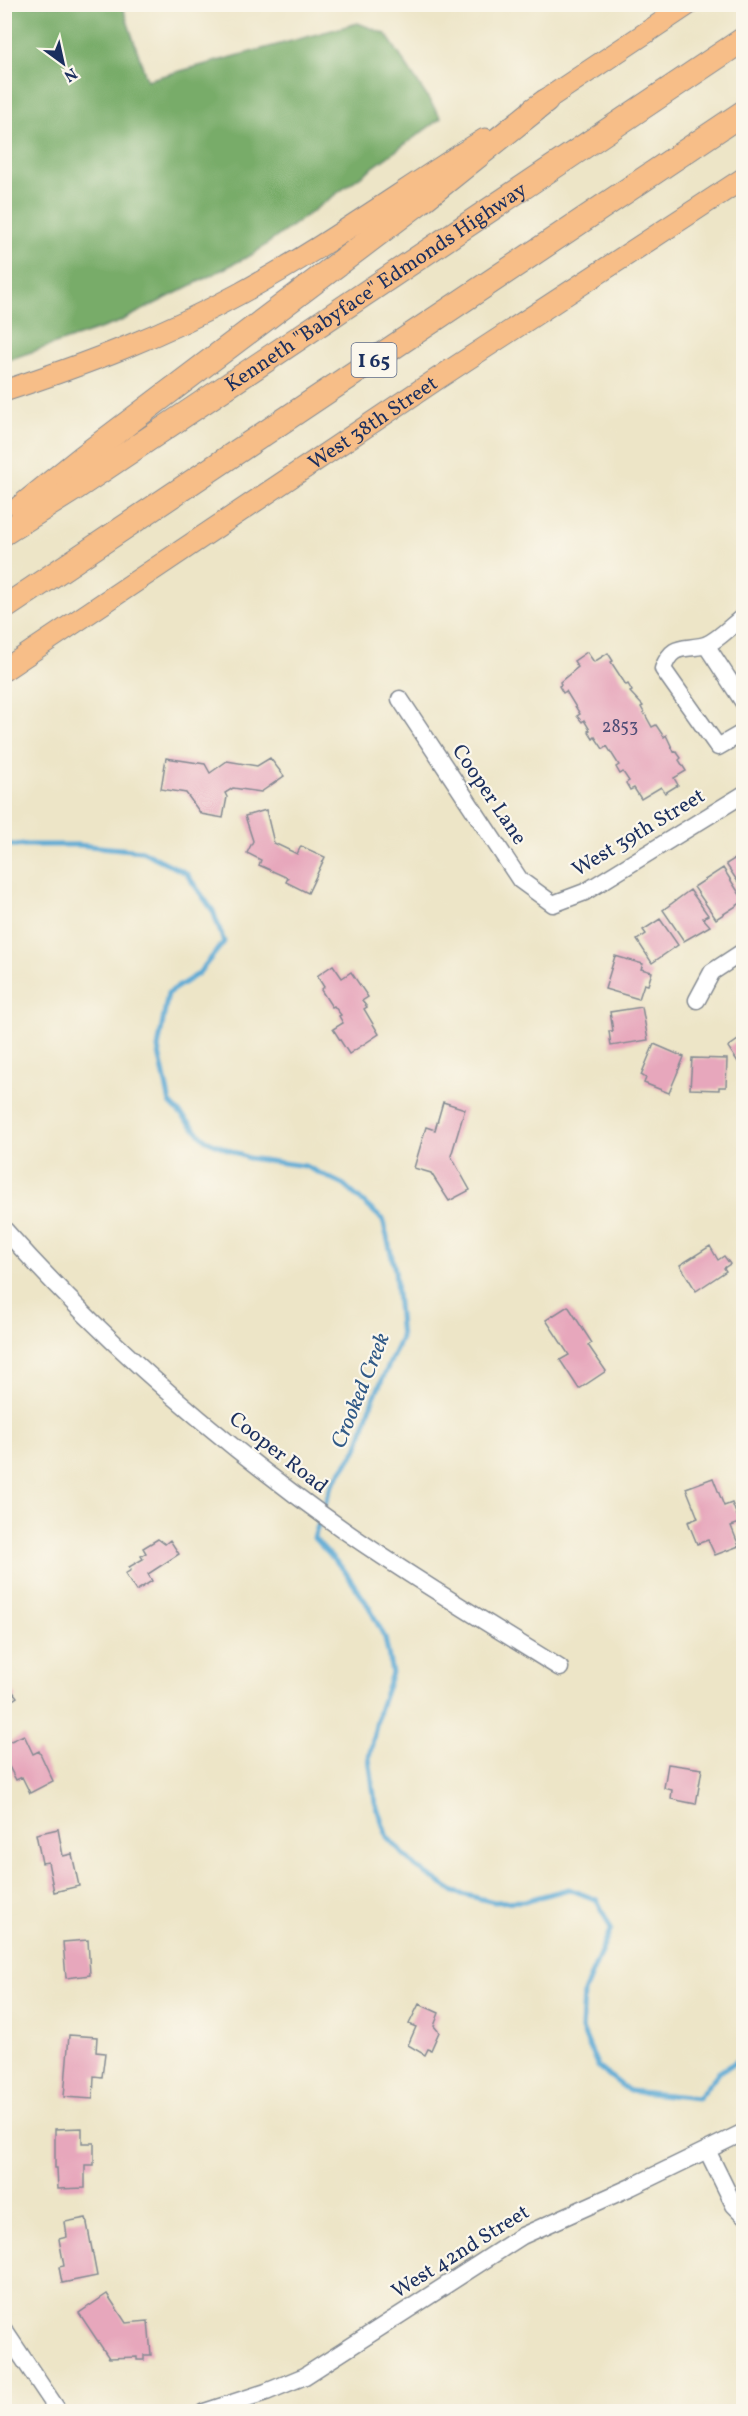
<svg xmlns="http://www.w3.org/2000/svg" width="748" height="2416" font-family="Vollkorn,serif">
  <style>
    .forest { fill: #78ac69; stroke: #4a6e64; stroke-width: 1.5 }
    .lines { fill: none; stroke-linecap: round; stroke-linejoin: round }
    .stream { stroke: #5aa9d4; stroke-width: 5 }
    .building { fill: #e7a7bc }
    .minor-casing { stroke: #848a92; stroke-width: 19 }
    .major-casing { stroke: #848a92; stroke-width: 23 }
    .highway-casing { stroke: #848a92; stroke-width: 26 }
    .minor { stroke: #fff; stroke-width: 16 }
    .major { stroke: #f7be88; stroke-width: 21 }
    .highway { stroke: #f7be88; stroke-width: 24 }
    .labels { text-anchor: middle; stroke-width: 4.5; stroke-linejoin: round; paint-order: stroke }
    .number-label { font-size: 18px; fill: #4e4d76 }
    .shield { fill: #fbf7ec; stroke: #5e6b89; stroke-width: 1.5 }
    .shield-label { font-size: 20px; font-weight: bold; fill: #1b2f5e }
    .street-label { font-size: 21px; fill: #1b2f5e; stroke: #fbf7ec }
    .water-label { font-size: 22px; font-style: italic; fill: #315a87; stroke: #fbf7ec }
  </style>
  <rect width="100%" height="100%" fill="#fbf7ec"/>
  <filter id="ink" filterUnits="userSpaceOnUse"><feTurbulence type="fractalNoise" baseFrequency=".0167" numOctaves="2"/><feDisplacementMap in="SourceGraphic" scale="12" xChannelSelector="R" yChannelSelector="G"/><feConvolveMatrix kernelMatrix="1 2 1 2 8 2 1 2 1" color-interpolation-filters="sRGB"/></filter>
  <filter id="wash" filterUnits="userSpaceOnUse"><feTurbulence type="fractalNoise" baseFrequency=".008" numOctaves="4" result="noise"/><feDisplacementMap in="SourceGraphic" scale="24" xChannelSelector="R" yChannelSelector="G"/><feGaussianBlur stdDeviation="1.35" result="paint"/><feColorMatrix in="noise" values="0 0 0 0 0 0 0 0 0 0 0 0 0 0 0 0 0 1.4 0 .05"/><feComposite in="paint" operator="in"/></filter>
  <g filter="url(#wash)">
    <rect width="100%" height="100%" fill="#ede5c7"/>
    <path class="forest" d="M4,5h118l25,75 211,-57 28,11 55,84 -188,136 -136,69 -112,38z"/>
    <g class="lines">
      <path class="stream" d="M4,843l7,2h67l64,6 44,22 27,38 11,31 -26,32 -30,19 -10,55 12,55 36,37 42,18 57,8 39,19 39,35 12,50 6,68 -29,64 -15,47 -26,37 -17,52 30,32 25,37 16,31 7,35 -13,38 -10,47 6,44 12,35 29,30 38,25 40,10 30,-1 45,-12 28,11 14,29 -27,63 -2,37 16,38 31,24 69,7 20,-25 26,-16"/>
    </g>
    <g id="blocks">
      <path class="building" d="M587,652l7,10 14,-9 5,8 -2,1 15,23 2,-1 4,7 -2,1 13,14 -2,1 11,20 4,-2 8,12 2,-2 8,17 2,-1 5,7 -2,2 7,11 -12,7 4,7 -13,8 -4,-6 -20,12 -7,-11 -4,2 -4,-7 3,-2 -6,-9 -3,2 -4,-7 3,-2 -12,-19 -4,3 -8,-12 -2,2 -5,-8 2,-1 -6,-10 -2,2 -5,-6 3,-2 -14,-23 -3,2 -4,-7 2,-1 -1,-3 18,-15 -4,-6z
        M166,758l39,6 5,9 17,-12 30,5 13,-8 14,18 -23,16 -28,-4 -8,5 2,4 -4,21 -22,-4 -15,-21 -25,-4z
        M266,810l8,33 23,11 4,-8 24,11 -17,36 -22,-11 2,-4 -29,-13 2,-5 -14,-7 6,-12 -8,-25z
        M744,853v38l-18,-27z
        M723,868l21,33 -28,18 -22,-32z
        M690,890l18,25 -5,3 7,8 -26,15 -21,-31z
        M660,919l18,26 -26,18 -15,-23 9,-6 -3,-4z
        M615,956l28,8 -2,5 11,3 -4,13 -4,-1 -5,15 -34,-10z
        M333,965l9,13 9,-6 17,25 -6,4 5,6 -3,2 15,25 -30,20 -16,-25 10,-6 -4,-7 2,-1 -7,-9 -2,1 -11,-17 3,-3 -7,-11z
        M642,1007l6,33 -37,6 -2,-15h4l-3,-19z
        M744,1036v35l-16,-24z
        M654,1044l30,13 -15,36 -25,-10 2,-5 -5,-3z
        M692,1058l35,1 -1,28h-7v3l-29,-1z
        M443,1102l22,7 -14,47 19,34 -21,11 -18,-28 -17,-5 12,-41 9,3z
        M710,1246l8,14 6,-4 6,8 -6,4 2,3 -30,20 -16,-26z
        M568,1306l24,37 -4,2 18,26 -27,18 -19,-29 9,-5 -23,-35z
        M713,1478l11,28 8,-3 8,20 -9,3 8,20 -24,9 -7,-15 -11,4 -9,-22 10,-4 -12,-30z
        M158,1539l7,5 5,-4 9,14 -31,20 4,7 -16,10 -11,-17 6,-4 -2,-3 14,-8 -2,-3 5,-3 -3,-5z
        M4,1680l13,17 -13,9z
        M24,1735l9,19 6,-3 14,30 -23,12 -8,-16 -6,3 -12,-23v-13z
        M668,1764l34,5 -6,35 -25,-5 1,-9 -8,-2z
        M58,1829l5,27 9,-2 7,32 -25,6 -6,-30 -6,1 -6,-29z
        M88,1940l2,35 -24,3 -3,-36z
        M419,2004l20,9 -5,13 5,6 -8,18 -3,-1 -3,6 -17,-10 8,-18 -7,-3z
        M69,2035l28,2 -1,15 9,1 -3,24 -8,-1 -1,23 -29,-2z
        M82,2128v15h12v22h-9v23l-27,1 -1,-21h-2v-39z
        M86,2218l11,58 -35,7 -3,-16 5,-1 -5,-27 8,-2 -2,-15z
        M107,2294l19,29 22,-2 3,34h-7v5h-7v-3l-28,1 -30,-45z"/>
    </g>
  </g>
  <g filter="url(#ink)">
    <use href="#blocks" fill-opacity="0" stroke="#848a92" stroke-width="1.5"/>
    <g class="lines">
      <g class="minor-casing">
        <path id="minor" d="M744,616c-10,7 -28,26 -39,29 -20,6 -33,-3 -42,24l55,78 26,-15
          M706,645l38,58
          M400,699l120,181 33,24 32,-12 159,-98
          M697,1000l15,-28 32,-21
          M4,1229c101,114 218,215 341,302 70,49 143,92 215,137
          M707,2150l27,55 10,10
          M4,2330l55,82
          M204,2412l62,-20 39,-16 217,-140 109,-49 113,-55"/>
      </g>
      <g class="major-casing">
        <g id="major">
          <path d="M532,109l157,-105"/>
          <path d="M4,391c82,-27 160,-56 235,-97 85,-46 164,-104 246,-155"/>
          <path id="s1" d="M4,670l433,-291 307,-201"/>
        </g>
      </g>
      <g class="highway-casing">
        <g id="highway">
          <path d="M21,507l62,-50 341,-258 122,-98"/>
          <path id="s2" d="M4,533l73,-46 667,-448"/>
          <path d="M4,608l740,-496"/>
        </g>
      </g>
      <use href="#minor" class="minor"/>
      <use href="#major" class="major"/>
      <use href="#highway" class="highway"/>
    </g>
  </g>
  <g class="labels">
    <g class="number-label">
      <text x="620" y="732">2853</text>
    </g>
    <rect class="shield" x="351.5" y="343" width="45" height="34" rx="4.5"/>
    <g class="shield-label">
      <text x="374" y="367">I 65</text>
    </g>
    <g class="street-label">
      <text dy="7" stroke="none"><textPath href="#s2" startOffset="446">Kenneth "Babyface" Edmonds Highway</textPath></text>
      <text dy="7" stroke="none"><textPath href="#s1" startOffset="444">West 38th Street</textPath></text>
      <text transform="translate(490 794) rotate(56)" y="7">Cooper Lane</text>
      <text transform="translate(638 832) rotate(-31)" y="7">West 39th Street</text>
      <text transform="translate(279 1452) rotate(38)" y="7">Cooper Road</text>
      <text transform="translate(460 2251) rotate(-32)" y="7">West 42nd Street</text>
    </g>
    <g class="water-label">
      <text transform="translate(359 1390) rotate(-68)" y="8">Crooked Creek</text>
    </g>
  </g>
  <rect width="748" height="2416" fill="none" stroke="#fbf7ec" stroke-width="24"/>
  <g transform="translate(63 63) rotate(147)" stroke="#fbf7ec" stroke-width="4.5" paint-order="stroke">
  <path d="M0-4.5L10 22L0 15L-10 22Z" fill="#1b2f5e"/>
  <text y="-9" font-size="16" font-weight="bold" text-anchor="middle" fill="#1b2f5e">N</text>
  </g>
</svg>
